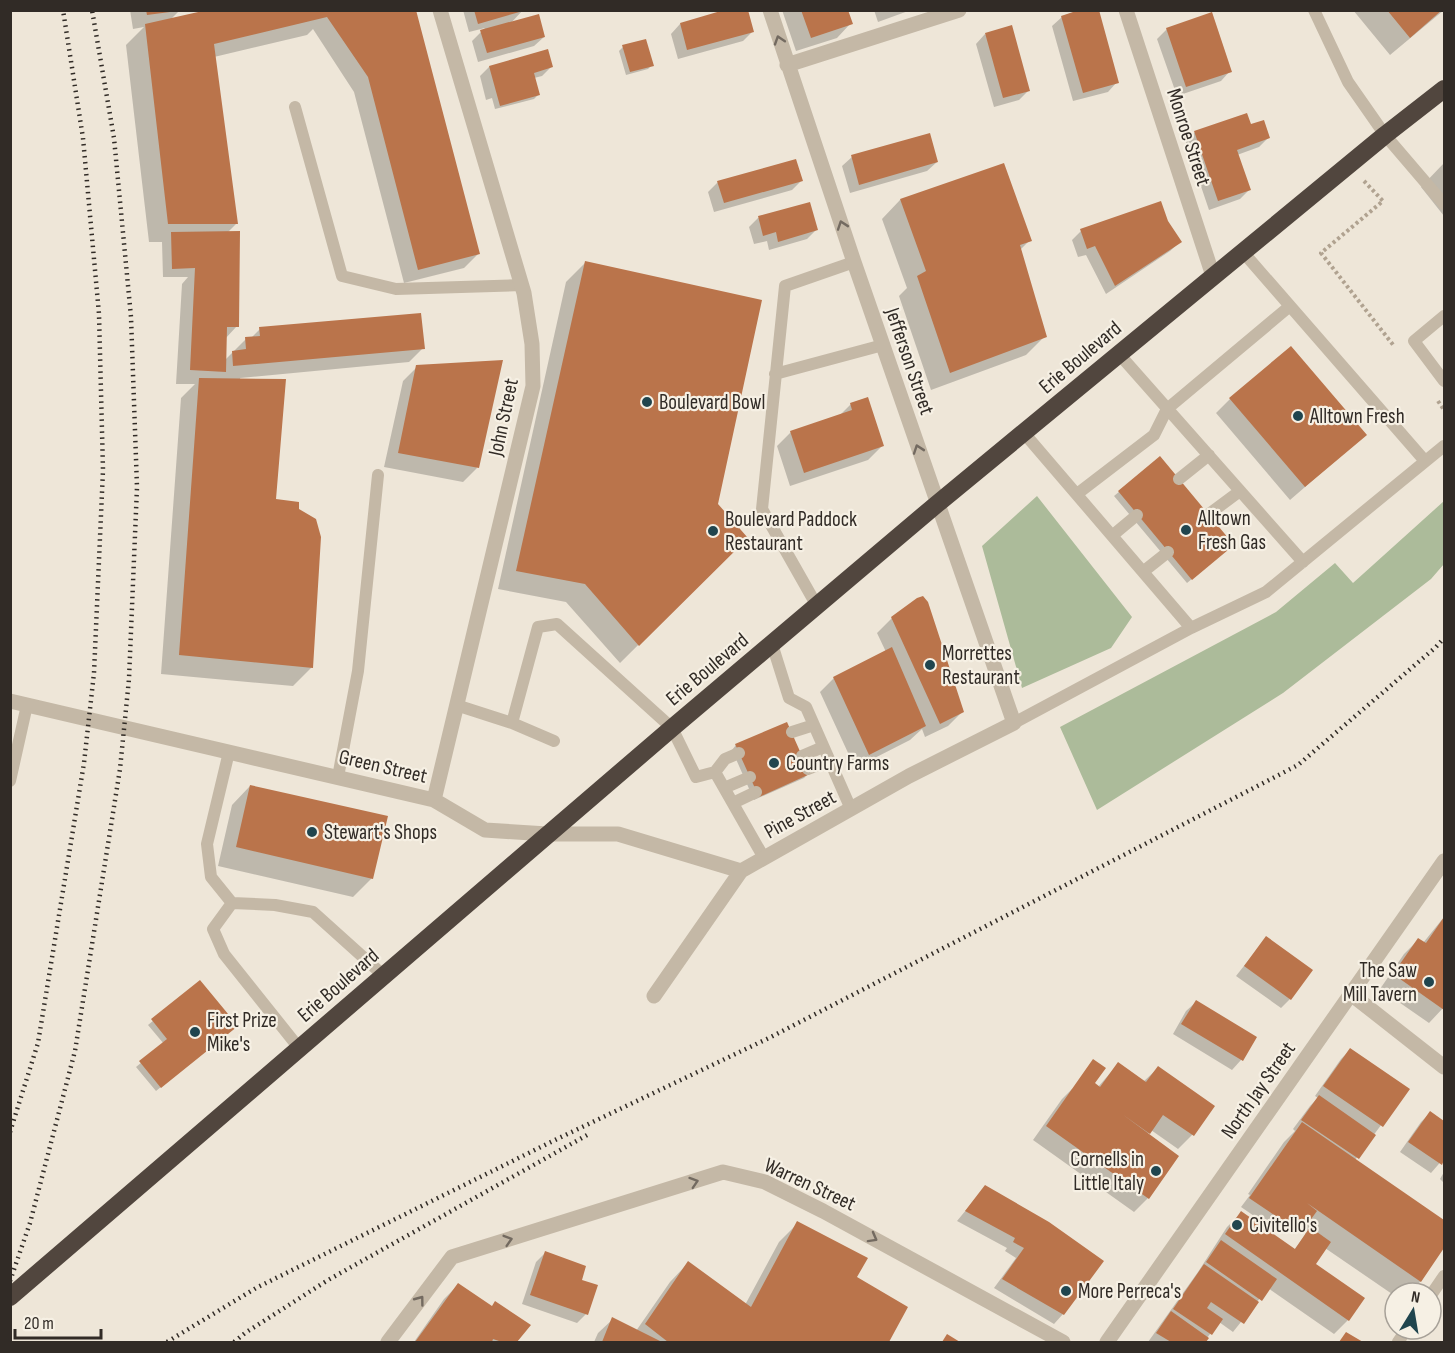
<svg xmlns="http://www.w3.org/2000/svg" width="1455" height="1353" font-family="'Sofia Sans Condensed',sans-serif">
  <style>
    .green { fill: #acbb9a }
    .shadow { fill: #0003 }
    .building { fill: #ba744b }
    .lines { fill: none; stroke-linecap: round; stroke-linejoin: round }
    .path { stroke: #b0a290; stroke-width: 4; stroke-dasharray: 3 3; stroke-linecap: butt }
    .lane { stroke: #c4b8a6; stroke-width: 12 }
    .street { stroke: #c4b8a6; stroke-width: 15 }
    .highway { stroke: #51463e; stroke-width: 18 }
    .rail { stroke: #312b26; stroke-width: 4.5; stroke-dasharray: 1.5 4.5; stroke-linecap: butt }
    .oneway { stroke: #736a60 }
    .poi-dot { fill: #20454e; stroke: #f6f0e4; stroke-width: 2 }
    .labels { text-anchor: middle; stroke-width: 4.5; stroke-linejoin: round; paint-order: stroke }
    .street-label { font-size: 21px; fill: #312b26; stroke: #f6f0e4 }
    .poi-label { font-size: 21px; fill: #312b26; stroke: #f6f0e4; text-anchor: start }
  </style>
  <rect width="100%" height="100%" fill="#eee6d8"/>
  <path class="green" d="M1037,496l95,121 -21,31 -89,40 -40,-142z
    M1444,501v63l-13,15 -148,114 -186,117 -37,-83 216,-115 59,-49 18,20z"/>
  <path class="shadow" d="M130,10h50l-10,10 244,-10 64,244 -14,14 -60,15 -50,-191 -41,-63 -6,6 -93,22 22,167 -9,9 10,93 -12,13v21l21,-21h4l10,-10 163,19 -14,14 -169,16 35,122 37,167 -19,19 -132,-12 20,-276 14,-14h-19l6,-100 6,-7h-25l-1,-35h-13l-23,-197 18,-18 -11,2z
    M463,10h60l-13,14 34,13 -10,9 -56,16 -6,-21 13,-13 -16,4z
    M782,10h65l4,13 -14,15 -41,13z
    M874,10h37l-33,12z
    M1353,10h91l-54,45z
    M1062,17l55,65 -9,10 -35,9 -21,-75z
    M680,24l72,8 -9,9 -65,18 -7,-25z
    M1167,29l63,42 -9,10 -44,15 -20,-57z
    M985,34l44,56 -10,10 -25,7 -18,-63z
    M623,47l29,18 -4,4 -22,6 -7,-24z
    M489,67h62l-9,9 -8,2 4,17 -4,4 -39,10 -3,-11 -6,2 -6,-24z
    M1250,126l19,11 -10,10 -22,8 12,35 -9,9 -31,11 -23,-68 9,-10z
    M852,157l85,5 -10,9 -77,22 -8,-27z
    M1444,163v53l-23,-29z
    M801,181l-9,9 -78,22 -6,-20 10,-10z
    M900,200l130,40 -10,10 25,86 -19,19 -95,35 -32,-94 8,-8 -25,-69z
    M809,204l7,26 -9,9 -38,11 -2,-9 -13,3 -5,-17 9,-9z
    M1167,222l13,20 -10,9 -64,43 -20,-39 -8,2 -6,-17 9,-9z
    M585,263l131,241 30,34 -126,125 -54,-61 -68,-13 68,-307z
    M417,367l60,101 -14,14 -79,-15 19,-86z
    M1230,399l135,36 -75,65 -74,-87z
    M851,404l31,42 -14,14 -78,26 -13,-40 14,-14 49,-17z
    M1160,458l68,91 -41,34 -73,-87z
    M917,599l45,113 -14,14 -23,11 -3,-8 -12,11 -55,28 -35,-76 14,-14 52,-26 -9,-19 15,-15z
    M736,745l72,29 -4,4 -50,22 -22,-50z
    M250,786l122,92 -19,19 -135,-31 14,-61z
    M1444,917v90l-15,16 -49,-34 24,-35 14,-14 5,3z
    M1266,938l24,61 -9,9 -45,-32z
    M200,982l31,48 -75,61 -20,-24 28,-23 -16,-19z
    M1196,1002l59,36 -14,22 -9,10 -59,-36 13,-23z
    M1350,1050l58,39 -53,71 89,62v24l-24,36 -12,11h-13v3l-70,-48 -11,16 34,56 -14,14 -66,-46 -35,44 -14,-10 -15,20h-56l50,-70 29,-45 14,-14 53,37 12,-16 -6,-4 -4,4 -11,-7 -6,6 -38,-26 9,-12 -2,-1 36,-52 11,-11 -2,-2 17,-23 8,-8 -3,-2 26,-37z
    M1118,1064l25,18 15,-14 55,38 -21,29 -14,14 -27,-19 -4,5 1,63 -14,14 -101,-72 29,-41 10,-10 21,-6 5,4z
    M1430,1113l14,10v35l-13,15 -31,-21 21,-30z
    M1444,1172v11l-4,-4z
    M985,1187l63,36 15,91 -9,10 -60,-36 22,-30 -11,-7 2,-3 -50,-27z
    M798,1223l57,54 51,31 -18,34h-294l4,-9 15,-14 23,12 34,-49 18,-19 57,42 34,-63z
    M545,1253l35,28 6,33 -9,9 -55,-19 14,-42z
    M458,1285l33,22 38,18 -13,17h-102l30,-43z"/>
  <path class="building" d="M146,10h23l1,2 -23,3z
    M207,10h209l64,244 -62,16 -50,-193 -41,-60 -113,27 24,180h-70l-23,-200z
    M474,10h49v1l-45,13z
    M724,10h24l6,22 -67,18 -7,-27z
    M801,10h47l5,14 -42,14z
    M1079,10h20l20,73 -36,10 -22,-77z
    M1387,10h55l-32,28z
    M1212,12l20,60 -46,15 -20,-59z
    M539,14l6,23 -58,16 -7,-23z
    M1012,25l18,66 -27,7 -18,-65z
    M646,39l8,27 -24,6 -8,-27z
    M548,49l5,18 -19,6 6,22 -40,11 -11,-40z
    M1247,113l4,11 13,-4 6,18 -33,12 14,40 -33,11 -24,-70z
    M930,133l8,29 -79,23 -8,-30z
    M796,159l7,22 -79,22 -7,-22z
    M1004,163l28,78 -12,4 27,92 -97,36 -33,-97 9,-5 -26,-72z
    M1161,201l7,20 14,21 -67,44 -20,-40 -8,3 -7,-20z
    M810,202l8,28 -40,12 -2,-10 -13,4 -5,-20z
    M240,231l-1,96h-12l-1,45 -36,-2 5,-102 -23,1 -1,-37z
    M585,261l177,39 -44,204 30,34 -109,108 -54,-62 -69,-13z
    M421,313l4,36 -192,17 -1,-15 14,-2 -1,-12 15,-1 -1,-9z
    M1291,346l76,89 -62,52 -76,-89z
    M503,360l-24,108 -81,-15 18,-88z
    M199,378l87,1 -10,120 23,3v7l17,10 5,18 -8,131 -134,-13z
    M868,397l16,49 -80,27 -14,-42 62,-21 -2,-7z
    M1160,456l74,89 -42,35 -74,-89z
    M923,596l5,6 36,110 -24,12 -49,-107 26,-19z
    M892,647l34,79 -57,29 -36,-78z
    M787,722l23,52 -51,23 -24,-53z
    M250,785l138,31 -15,63 -137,-32z
    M1444,917v93l-51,-36 25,-36 8,5z
    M1266,936l47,34 -22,30 -47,-34z
    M200,980l38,46 -77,62 -22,-27 28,-22 -16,-20z
    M1196,1000l61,37 -14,24 -62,-37z
    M1350,1048l60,41 -27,38 -60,-41z
    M1093,1059l13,9 -11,15 5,4 18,-25 28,20 12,-16 57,40 -21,30 -31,-21 -13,19 -28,-20 57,42 -30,43 -103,-73z
    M1319,1095l57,40 -17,24 -58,-39z
    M1430,1111l14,10v39l-2,5 -34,-23z
    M1302,1122l142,98v28l-23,34 -114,-79 10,8 -11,15 -12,-9 -5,8 -40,-27z
    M985,1185l64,37 55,39 -40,54 -62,-36 22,-31 -11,-6 2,-4 -50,-27z
    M1241,1211l54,38 15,-22 21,15 -15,22 49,34 -16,23 -124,-87z
    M797,1221l71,37 -11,19 51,30 -19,35h-221l-23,-18 43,-63 63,46z
    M1221,1240l56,39 -15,22 -56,-39z
    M545,1251l41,15 -4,14 16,5 -10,30 -58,-20z
    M1204,1264l55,38 -15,22 -33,-22 -4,6 16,11 -11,16 -39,-26z
    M458,1283l34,23 3,-5 36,24 -14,17h-15l-9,-3 -1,3h-77z
    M1171,1311l38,27 -3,4h-35l-15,-9z
    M612,1317l50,25h-60z
    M1346,1332l17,10h-24z
    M947,1334l13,8h-18z"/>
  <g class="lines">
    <path class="path" d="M1364,181l19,20 -62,52 73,93
      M1438,401l6,9"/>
    <path class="lane" d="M1314,10l34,72 37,53 59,69
      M295,107l47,169 54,13 126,-4
      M1243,252l182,209
      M1444,316l-30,25 30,40
      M1119,354l184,208
      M775,374l108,-29
      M1024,433l167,195
      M1179,479l30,-24
      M1077,494l77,-59 13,-26 123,-103
      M1209,514l31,-23
      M1113,535l24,-20
      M1144,571l24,-19
      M817,606l-55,-97 23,-223 69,-24
      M772,644l17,54 17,9 45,102
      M456,705l56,18
      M1014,723l177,-95 75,-36 178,-146
      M792,732l22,-7
      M554,741l-42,-18 26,-96 19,-3 115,104 24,49 19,-5 49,86
      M229,752l-22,92 4,33 21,26 43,2 38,7 70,63
      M802,756l21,-9
      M808,769l21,-8
      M715,772l10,-13 14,-6
      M338,777l20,-106 20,-196
      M10,781l17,-76
      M724,788l26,-11
      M733,803l23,-11
      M232,903l-19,26 11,25 75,94
      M1431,1295l13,-19
      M1398,1342l9,-13"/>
    <path class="street" d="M1126,10l87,266
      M787,65l172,-55
      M10,701l424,99 51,30 62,4h71l123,37
      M434,800l99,-414 -1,-42 -8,-51 -84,-283
      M1351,994l93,73
      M654,996l87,-125 168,-95 105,-53 -160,-461 -84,-252
      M388,1342l64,-85 271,-85 42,10 58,29 240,131
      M1107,1342l337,-481"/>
    <path class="highway" d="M10,1297l662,-569 265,-224 448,-369 59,-46"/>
    <path class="rail" d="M10,1132l28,-89 46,-280 10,-90 9,-203 -4,-156 -16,-176 -20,-128
      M10,1281l20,-58 45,-172 45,-282 9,-90 8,-192 -6,-170 -17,-179 -22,-128
      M167,1342l89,-54 301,-149 214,-102 527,-272 138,-118 8,-9
      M234,1342l11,-9 83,-53 261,-146"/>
  </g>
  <defs><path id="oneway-chevron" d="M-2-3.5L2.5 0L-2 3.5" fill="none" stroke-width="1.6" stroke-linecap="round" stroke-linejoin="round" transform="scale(1.5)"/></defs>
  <g class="oneway">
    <use href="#oneway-chevron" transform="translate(779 40) rotate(-108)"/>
    <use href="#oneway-chevron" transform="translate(842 225) rotate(-109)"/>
    <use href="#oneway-chevron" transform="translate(918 449) rotate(-109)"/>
    <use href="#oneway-chevron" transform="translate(694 1182) rotate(-18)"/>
    <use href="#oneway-chevron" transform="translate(873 1238) rotate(29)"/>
    <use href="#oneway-chevron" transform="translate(508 1240) rotate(-17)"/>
    <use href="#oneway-chevron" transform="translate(420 1300) rotate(-53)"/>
  </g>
  <g class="poi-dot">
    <circle cx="647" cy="402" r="6"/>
    <circle cx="1298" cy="416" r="6"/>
    <circle cx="1186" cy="530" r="6"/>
    <circle cx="713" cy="531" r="6"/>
    <circle cx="930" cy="665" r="6"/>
    <circle cx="774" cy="763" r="6"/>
    <circle cx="312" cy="832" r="6"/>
    <circle cx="1429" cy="982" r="6"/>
    <circle cx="195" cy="1032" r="6"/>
    <circle cx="1156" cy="1171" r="6"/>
    <circle cx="1237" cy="1225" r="6"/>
    <circle cx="1066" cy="1291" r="6"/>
  </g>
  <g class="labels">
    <g class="street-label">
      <text transform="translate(1189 137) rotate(72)" y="7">Monroe Street</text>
      <text transform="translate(1080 357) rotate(-40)" y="7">Erie Boulevard</text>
      <text transform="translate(910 361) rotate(71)" y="7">Jefferson Street</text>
      <text transform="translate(503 417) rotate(-78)" y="7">John Street</text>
      <text transform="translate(707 669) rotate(-40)" y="7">Erie Boulevard</text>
      <text transform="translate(383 766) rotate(13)" y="7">Green Street</text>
      <text transform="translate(800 814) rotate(-29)" y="7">Pine Street</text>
      <text transform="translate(338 985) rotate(-41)" y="7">Erie Boulevard</text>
      <text transform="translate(1258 1090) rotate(-55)" y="7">North Jay Street</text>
      <text transform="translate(810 1184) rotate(25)" y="7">Warren Street</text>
    </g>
    <g class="poi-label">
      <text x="659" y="409">Boulevard Bowl</text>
      <text x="1310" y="423">Alltown Fresh</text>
      <text x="1198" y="525">Alltown<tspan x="1198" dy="24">Fresh Gas</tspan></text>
      <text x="725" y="526">Boulevard Paddock<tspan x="725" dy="24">Restaurant</tspan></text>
      <text x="942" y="660">Morrettes<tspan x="942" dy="24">Restaurant</tspan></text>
      <text x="786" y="770">Country Farms</text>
      <text x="324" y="839">Stewart's Shops</text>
      <text x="1417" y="977" text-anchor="end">The Saw<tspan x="1417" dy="24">Mill Tavern</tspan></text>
      <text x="207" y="1027">First Prize<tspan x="207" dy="24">Mike's</tspan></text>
      <text x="1144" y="1166" text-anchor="end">Cornells in<tspan x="1144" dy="24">Little Italy</tspan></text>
      <text x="1249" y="1232">Civitello's</text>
      <text x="1078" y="1298">More Perreca's</text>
    </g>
  </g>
  <rect width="1455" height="1353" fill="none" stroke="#312b26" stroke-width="24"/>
  <g transform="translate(1413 1311) rotate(11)"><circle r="28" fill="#f6f0e4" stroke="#a7a198" stroke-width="1.5"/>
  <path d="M0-4.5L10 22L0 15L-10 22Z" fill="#20454e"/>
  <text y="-9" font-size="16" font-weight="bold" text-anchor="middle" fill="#312b26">N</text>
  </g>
  <path d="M15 1329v9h86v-9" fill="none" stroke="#312b26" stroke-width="3"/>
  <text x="24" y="1329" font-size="18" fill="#312b26" stroke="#f6f0e4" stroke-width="4.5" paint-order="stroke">20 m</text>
</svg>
